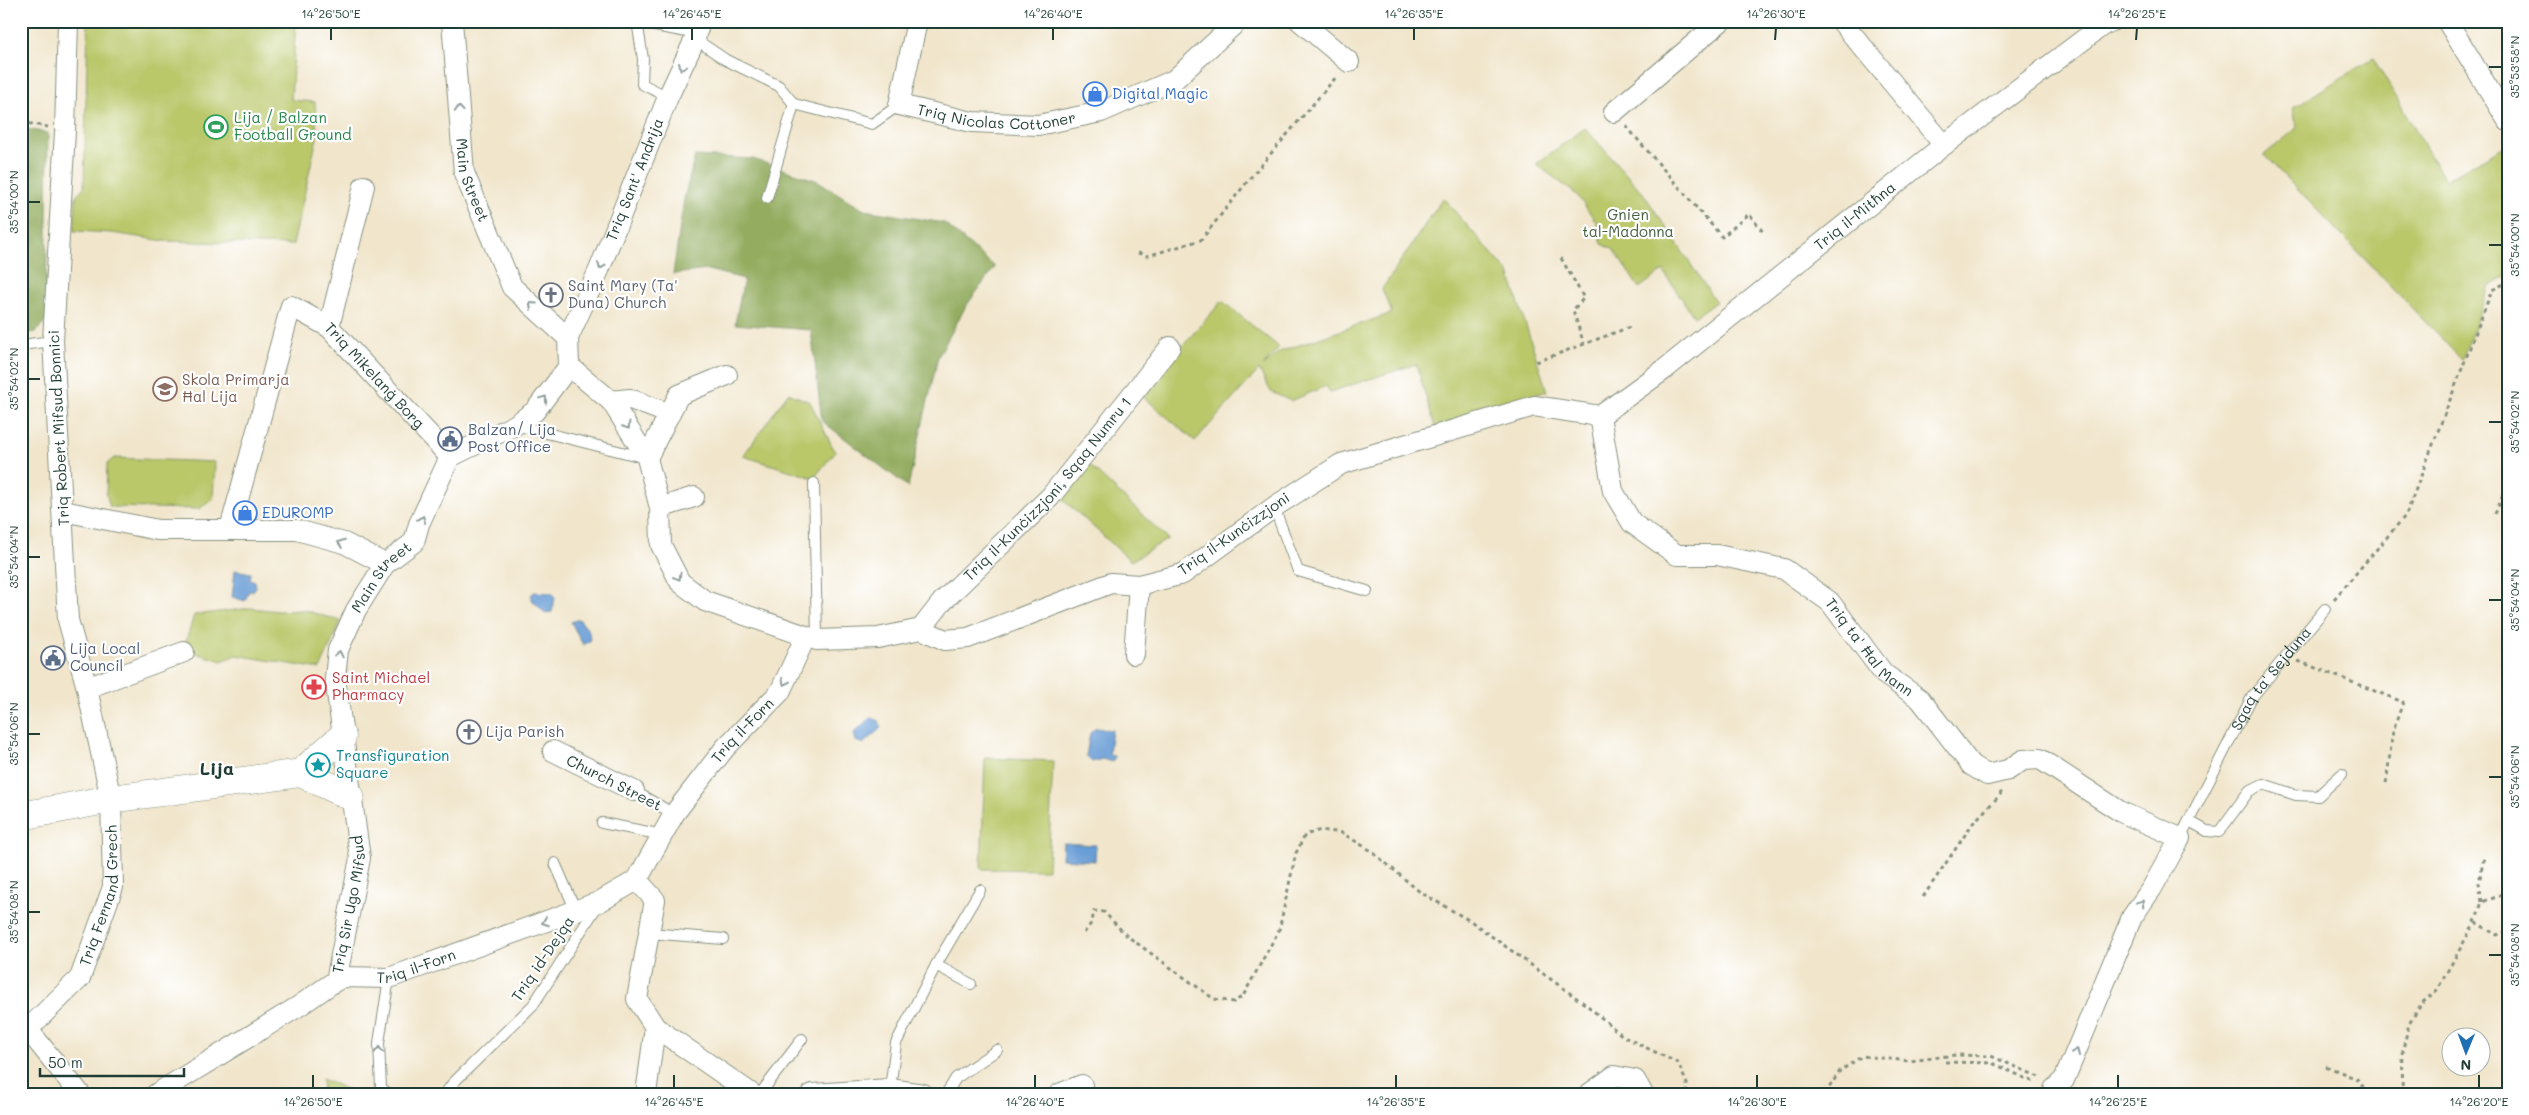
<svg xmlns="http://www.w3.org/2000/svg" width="2529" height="1115" font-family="Mali,sans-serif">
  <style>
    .green { fill: #bac86a; stroke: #6c824f }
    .forest { fill: #93ac5e; stroke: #597449 }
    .water { fill: #699dd5; stroke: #446d84 }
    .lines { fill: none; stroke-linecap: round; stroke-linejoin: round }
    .lane-casing { stroke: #889280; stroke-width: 12 }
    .street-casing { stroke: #889280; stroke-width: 22 }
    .secondary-casing { stroke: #889280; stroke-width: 29 }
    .path { stroke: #889280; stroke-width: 3; stroke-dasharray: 4 4; stroke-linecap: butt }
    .lane { stroke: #fff; stroke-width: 10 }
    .street { stroke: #fff; stroke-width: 20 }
    .secondary { stroke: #fff; stroke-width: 28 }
    .oneway { stroke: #8f9e9a }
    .ticks { fill: none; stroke: #1f3d34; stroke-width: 2 }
    .labels { text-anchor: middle; stroke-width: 4.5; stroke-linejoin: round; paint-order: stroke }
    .shop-label { font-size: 15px; fill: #366cbe; stroke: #fff; text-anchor: start }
    .street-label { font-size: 15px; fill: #1f3d34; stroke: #fff }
    .leisure-label { font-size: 15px; fill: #27864d; stroke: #fff; text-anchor: start }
    .park-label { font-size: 15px; fill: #466042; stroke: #fff }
    .worship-label { font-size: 15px; fill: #5b616d; stroke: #fff; text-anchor: start }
    .education-label { font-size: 15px; fill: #785e54; stroke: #fff; text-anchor: start }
    .service-label { font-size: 15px; fill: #4e5e75; stroke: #fff; text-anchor: start }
    .health-label { font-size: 15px; fill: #be3a42; stroke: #fff; text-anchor: start }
    .culture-label { font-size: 15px; fill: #0d838f; stroke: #fff; text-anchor: start }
    .quarter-label { font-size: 18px; font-weight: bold; fill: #1f3d34; stroke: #fff }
    .neatline { fill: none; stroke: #1f3d34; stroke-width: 2 }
    .ticks-label { font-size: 12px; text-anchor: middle; fill: #1f3d34 }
  </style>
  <rect width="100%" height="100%" fill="#fff"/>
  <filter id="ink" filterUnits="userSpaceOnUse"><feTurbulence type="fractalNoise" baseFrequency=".02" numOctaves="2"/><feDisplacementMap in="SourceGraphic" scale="10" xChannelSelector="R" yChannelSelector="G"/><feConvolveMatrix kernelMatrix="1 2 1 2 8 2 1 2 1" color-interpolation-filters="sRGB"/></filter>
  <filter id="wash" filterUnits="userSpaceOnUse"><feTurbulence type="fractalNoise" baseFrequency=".0096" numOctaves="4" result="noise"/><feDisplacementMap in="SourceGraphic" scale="20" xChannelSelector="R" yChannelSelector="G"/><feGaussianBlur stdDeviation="1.12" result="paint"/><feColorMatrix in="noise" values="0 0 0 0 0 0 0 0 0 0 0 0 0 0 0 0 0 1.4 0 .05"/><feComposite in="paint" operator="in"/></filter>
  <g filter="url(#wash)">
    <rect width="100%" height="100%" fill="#f1e6cc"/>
    <path class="green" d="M88,21h208l-5,79 24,2 2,36 -24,107 -128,-4 -53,-8 -38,-2 2,-35 8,-9z
      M2373,58l72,122 63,-36v132l-19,11 -27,73 -198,-205 33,-27 -4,-20z
      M1585,128l58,65 73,109 -22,15 -31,-46 -24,17 -26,-39 -11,-5 -5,-21 -20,-28 -41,-31z
      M1443,198l66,75 38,118 -112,36 -19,-63 -86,28 -4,-6 -35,15 -20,-9 -12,-22 -64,71 -55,-47 82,-93 57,46 -16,19 16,-14 113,-39 -10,-24z
      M788,393l22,9 25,50 -21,26 -71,-22z
      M114,458l101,4 -2,37 -14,10 -89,-2 -4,-14 1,-29z
      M1085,461l83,78 -37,22 -72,-65z
      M251,608l27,3 26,-1 37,11 -21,48 -84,-14 -14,6 -33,-10 -3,-10 8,-26z
      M985,758l68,3 -5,109 -67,-1z
      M322,1079l37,15h-36z"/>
    <path class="forest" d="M21,128l27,5 -2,187 -10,12 -15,2z
      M695,156l58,3 65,22 46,29 80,13 51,44 -29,39 -28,51 -30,130 -86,-66 -11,-91 -76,-6 9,-45 -36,-9 -35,4 11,-75z"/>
    <path class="water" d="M235,570l16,3 -1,6 5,2 1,6 -3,4h-4l-4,10 -13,-4z
      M534,592l18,1 3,5 -3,14 -7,1 -13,-13 -1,-5z
      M579,619l10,12 1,10 -7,4 -12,-23z
      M871,717l8,4 2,7 -18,16 -7,-3 -2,-8z
      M1096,728l16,2 -3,23 6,4 -3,5 -10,-3 -10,3 -6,-6 4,-23z
      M1063,843l33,2 -1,16 -33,-2z"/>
  </g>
  <g filter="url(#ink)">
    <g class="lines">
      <g class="lane-casing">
        <g id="lane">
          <path d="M637,21l6,38 -1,25 26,13"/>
          <path d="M695,39l31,21 53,26 15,18"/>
          <path d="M794,104l78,20 27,-19"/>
          <path d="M767,198l27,-94"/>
          <path d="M21,345l32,-4"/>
          <path d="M515,425l131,33"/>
          <path d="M814,483l3,157"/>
          <path d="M1274,507l24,64 69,20"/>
          <path d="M634,791l40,23"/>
          <path d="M2189,821l18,10 12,1 30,-41 14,-7 33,11 22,1 24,-22"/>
          <path d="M602,823l61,12"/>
          <path id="s1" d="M2180,838l72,-141 73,-88"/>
          <path d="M555,863l21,48"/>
          <path d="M649,933l74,6"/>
          <path d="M936,965l35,19"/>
          <path d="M389,978l-10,65 2,45 8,6"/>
          <path d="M890,1089l6,-46 40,-78 44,-75"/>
          <path d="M445,1094l8,-11 80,-78 65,-100"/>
          <path d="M760,1094l42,-55"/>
          <path d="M946,1094l10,-16 41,-28"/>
        </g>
      </g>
      <g class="street-casing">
        <g id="street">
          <path id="s2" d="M452,21l12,152 48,114 56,51"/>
          <path d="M654,21l44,8"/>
          <path id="s3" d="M917,21l-18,84 73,17 66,3 63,-13 73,-32 64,-59"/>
          <path d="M1300,21l49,41"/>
          <path d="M1841,21l103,124"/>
          <path d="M2447,21l61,100"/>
          <path d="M1614,112l107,-91"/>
          <path d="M329,327l35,-141"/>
          <path d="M569,366l42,35 36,57 13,50 1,37 19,37 25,19 112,39 61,-2 43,-9 24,11 23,-2 143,-55 28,2 44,-11 91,-67 67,-43 193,-58 66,10"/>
          <path id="s4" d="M569,366l-1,-28 31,-68 69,-173 27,-58 4,-18"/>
          <path d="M611,401l19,-2 40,15"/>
          <path id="s5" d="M1600,416l13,75 19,32 45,32h40l67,14 46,33 54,72 36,25 51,66 16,10 21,-5 15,-10 17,-1 81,53 59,26 -28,50 -20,29 -68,163 -10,9 -1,5"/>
          <path id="s6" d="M1600,416l65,-47 279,-224 159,-120 9,-4"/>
          <path d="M647,458l32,-63 48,-20"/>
          <path d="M660,508l34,-11"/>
          <path d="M63,511l95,19h139l47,13 41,21"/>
          <path id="s7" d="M230,529l61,-223 38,21 121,130"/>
          <path id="s8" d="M921,629l21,-27 108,-105 120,-150"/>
          <path d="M1134,654l5,-69"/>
          <path d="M87,688l97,-36"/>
          <path d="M553,751l81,40"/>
          <path d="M637,880l18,20 -18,99 18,28 97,67"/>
          <path id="s9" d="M336,981l24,-123 -25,-180 3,-28 18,-40 29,-46 29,-22 5,-18 31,-67 65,-32 20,-14 34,-45"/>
          <path d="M21,1021l59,73"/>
          <path id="s10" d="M28,1029l52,-51 33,-91 -2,-88 -24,-111 -19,-68 -15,-279 12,-210 3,-110"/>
          <path id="s11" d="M156,1094l143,-88 42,-29 48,1 210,-76 38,-22 37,-66 51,-66 55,-56 25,-54"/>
          <path d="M646,1094l9,-67"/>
          <path d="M812,1094l78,-5 33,5"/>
          <path d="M1059,1094l23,-9"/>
          <path d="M1589,1094l25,-18 21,4 8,14"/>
        </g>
      </g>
      <g class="secondary-casing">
        <path id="secondary" d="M301,773l41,-36
          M301,773l49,23
          M21,816l90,-17 190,-26"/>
      </g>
      <path class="path" d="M21,122l27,5
        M1626,126l96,111 27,-23 14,18
        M1138,253l9,3 54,-16 50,-63 86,-101
        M1561,258l23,40 -11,12 11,34
        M2508,318l-6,20 6,23
        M1536,362l94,-35
        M2495,514l13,-30
        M2334,599l72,-84 86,-225 16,-8
        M2298,661l105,41 -10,29 -7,53
        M1923,897l50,-74 27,-28 2,-5
        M2482,902l-3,-19 5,-26
        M2475,922l22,13 11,-4
        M1084,933l8,-11 2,-11 10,1 23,24 87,63 20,3 9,-6 36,-66 17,-77 9,-18 16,-5 21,3 28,17 50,42 52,30 117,85 35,30 54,26 9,21v10
        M1945,1062l47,1 44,20
        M2326,1066l31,13 12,15
        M1825,1094l15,-23 22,-15 47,5 47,-6 35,1 48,21
        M2402,1094l1,-45 6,-25 13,-21 15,-13 38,-68 7,-20 26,-9"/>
      <use href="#lane" class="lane"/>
      <use href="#street" class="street"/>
      <use href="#secondary" class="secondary"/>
    </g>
    <defs><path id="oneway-chevron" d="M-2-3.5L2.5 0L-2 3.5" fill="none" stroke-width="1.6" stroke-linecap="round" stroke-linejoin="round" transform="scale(1.25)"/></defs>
    <g class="oneway">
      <use href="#oneway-chevron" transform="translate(682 67) rotate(115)"/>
      <use href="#oneway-chevron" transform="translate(459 109) rotate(-94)"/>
      <use href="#oneway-chevron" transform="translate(601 266) rotate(112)"/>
      <use href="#oneway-chevron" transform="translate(532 305) rotate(-138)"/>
      <use href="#oneway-chevron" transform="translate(544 399) rotate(-53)"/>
      <use href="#oneway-chevron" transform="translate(627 426) rotate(58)"/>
      <use href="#oneway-chevron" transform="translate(422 519) rotate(-67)"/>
      <use href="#oneway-chevron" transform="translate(341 543) rotate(-160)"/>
      <use href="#oneway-chevron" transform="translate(678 577) rotate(59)"/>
      <use href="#oneway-chevron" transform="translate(339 654) rotate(-78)"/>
      <use href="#oneway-chevron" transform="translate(785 682) rotate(115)"/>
      <use href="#oneway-chevron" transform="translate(2141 903) rotate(-56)"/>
      <use href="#oneway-chevron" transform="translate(545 922) rotate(160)"/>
      <use href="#oneway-chevron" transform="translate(379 1050) rotate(-91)"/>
      <use href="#oneway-chevron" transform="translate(2076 1052) rotate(-67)"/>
    </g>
  </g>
  <path class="ticks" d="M331,40v-12M692,40v-12M1053,40v-12M1414,40v-12M1775,40l1,-12M2136,40l1,-12M2489,67h13M28,202h12M2489,245h13M28,379h12M2489,422h13M28,557h12M2489,600h13M28,734h12M2489,777h13M28,912h12M2489,955h13M313,1088v-13M674,1088v-13M1035,1088v-13M1396,1088v-13M1757,1088v-13M2118,1088v-13M2479,1088v-13"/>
  <defs>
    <g id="shop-ring" transform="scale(1.25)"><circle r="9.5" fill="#fff" stroke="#3f7fe0" stroke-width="1.5"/><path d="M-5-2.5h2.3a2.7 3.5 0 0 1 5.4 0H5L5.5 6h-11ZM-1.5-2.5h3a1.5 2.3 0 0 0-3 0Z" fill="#3f7fe0"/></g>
    <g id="stadium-ring" transform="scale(1.25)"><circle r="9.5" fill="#fff" stroke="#2e9e5b" stroke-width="1.5"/><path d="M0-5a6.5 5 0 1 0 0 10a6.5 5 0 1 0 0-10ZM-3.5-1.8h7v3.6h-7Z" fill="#2e9e5b"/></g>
    <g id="church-ring" transform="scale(1.25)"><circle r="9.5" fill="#fff" stroke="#6b7280" stroke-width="1.5"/><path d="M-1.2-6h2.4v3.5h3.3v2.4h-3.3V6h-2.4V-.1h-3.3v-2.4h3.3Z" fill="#6b7280"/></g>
    <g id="school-ring" transform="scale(1.25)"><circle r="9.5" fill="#fff" stroke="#8d6e63" stroke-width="1.5"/><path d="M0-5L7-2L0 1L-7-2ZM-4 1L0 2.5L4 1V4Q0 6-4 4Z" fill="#8d6e63"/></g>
    <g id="civic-ring" transform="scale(1.25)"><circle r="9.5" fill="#fff" stroke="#5c6f8a" stroke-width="1.5"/><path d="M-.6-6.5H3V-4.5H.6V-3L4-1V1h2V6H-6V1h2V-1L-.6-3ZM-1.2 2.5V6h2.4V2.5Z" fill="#5c6f8a"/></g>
    <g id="pharmacy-ring" transform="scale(1.25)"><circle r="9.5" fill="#fff" stroke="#e0444e" stroke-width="1.5"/><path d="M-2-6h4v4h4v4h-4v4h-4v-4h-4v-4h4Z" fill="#e0444e"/></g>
    <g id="sight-ring" transform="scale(1.25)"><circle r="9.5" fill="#fff" stroke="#0f9aa8" stroke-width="1.5"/><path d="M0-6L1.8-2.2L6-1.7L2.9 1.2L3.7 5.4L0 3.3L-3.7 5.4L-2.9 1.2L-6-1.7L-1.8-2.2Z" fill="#0f9aa8"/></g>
  </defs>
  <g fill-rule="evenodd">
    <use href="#shop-ring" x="1095" y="94"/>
    <use href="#stadium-ring" x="216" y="127"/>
    <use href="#church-ring" x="551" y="295"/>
    <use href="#school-ring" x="165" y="389"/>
    <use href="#civic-ring" x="450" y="439"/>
    <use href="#shop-ring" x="245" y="513"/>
    <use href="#civic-ring" x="53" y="658"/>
    <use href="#pharmacy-ring" x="314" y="687"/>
    <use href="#church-ring" x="469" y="732"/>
    <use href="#sight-ring" x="318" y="765"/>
  </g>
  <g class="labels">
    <g class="shop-label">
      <text x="1112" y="99">Digital Magic</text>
      <text x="262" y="518">EDUROMP</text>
    </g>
    <g class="street-label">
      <text dy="5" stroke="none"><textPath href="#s3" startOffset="185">Triq Nicolas Cottoner</textPath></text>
      <text dy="5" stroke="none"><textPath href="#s2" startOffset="161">Main Street</textPath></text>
      <text dy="5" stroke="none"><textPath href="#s4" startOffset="200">Triq Sant' Andrija</textPath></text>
      <text dy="5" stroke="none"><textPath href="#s6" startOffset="324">Triq il-Mitħna</textPath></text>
      <text dy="5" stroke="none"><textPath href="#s7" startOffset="341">Triq Mikelanġ Borg</textPath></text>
      <text transform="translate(59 428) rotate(-93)" y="5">Triq Robert Mifsud Bonnici</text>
      <text dy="5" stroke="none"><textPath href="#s8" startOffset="189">Triq il-Kunċizzjoni, Sqaq Numru 1</textPath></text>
      <text transform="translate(1234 534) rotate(-35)" y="5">Triq il-Kunċizzjoni</text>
      <text dy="5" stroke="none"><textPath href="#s9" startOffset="421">Main Street</textPath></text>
      <text dy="5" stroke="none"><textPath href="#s5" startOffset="394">Triq ta' Ħal Mann</textPath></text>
      <text dy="5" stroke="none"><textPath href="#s1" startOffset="184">Sqaq ta' Sejduna</textPath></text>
      <text dy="5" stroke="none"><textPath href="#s11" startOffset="718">Triq il-Forn</textPath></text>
      <text transform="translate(614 783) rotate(27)" y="5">Church Street</text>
      <text dy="5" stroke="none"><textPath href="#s10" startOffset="159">Triq Fernand Grech</textPath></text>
      <text dy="5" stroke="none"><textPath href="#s9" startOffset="78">Triq Sir Ugo Mifsud</textPath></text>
      <text transform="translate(543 959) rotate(-56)" y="5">Triq id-Dejqa</text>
      <text dy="5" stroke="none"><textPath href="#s11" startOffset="296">Triq il-Forn</textPath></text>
    </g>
    <g class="leisure-label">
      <text x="234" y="123">Lija / Balzan<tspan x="234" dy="17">Football Ground</tspan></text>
    </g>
    <g class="park-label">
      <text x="1628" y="220">Gnien<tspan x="1628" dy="17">tal-Madonna</tspan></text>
    </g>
    <g class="worship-label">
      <text x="568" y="291">Saint Mary (Ta'<tspan x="568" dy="17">Duna) Church</tspan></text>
      <text x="486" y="737">Lija Parish</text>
    </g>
    <g class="education-label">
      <text x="182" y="385">Skola Primarja<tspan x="182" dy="17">Ħal Lija</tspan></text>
    </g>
    <g class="service-label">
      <text x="468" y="435">Balzan/ Lija<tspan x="468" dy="17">Post Office</tspan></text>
      <text x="70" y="654">Lija Local<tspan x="70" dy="17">Council</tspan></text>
    </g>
    <g class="health-label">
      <text x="332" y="683">Saint Michael<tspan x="332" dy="17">Pharmacy</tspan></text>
    </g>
    <g class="culture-label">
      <text x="336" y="761">Transfiguration<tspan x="336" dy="17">Square</tspan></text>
    </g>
    <g class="quarter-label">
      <text x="217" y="775">Lija</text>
    </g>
  </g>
  <rect width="2529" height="1115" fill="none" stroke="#fff" stroke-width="55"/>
  <g transform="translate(2466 1052) rotate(181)"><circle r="24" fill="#ffffff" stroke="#a5b1ae"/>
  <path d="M0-4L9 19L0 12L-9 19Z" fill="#1f6fb2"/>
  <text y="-8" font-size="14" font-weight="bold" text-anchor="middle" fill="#1f3d34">N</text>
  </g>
  <path d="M40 1068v8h144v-8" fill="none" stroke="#1f3d34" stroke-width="2.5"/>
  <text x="48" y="1068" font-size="15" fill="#1f3d34" stroke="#ffffff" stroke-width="4" paint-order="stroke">50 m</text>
  <rect x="28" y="28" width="2474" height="1060" class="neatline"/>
  <g class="ticks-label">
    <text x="331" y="18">14°26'50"E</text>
    <text x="692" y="18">14°26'45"E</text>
    <text x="1053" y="18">14°26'40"E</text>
    <text x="1414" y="18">14°26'35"E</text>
    <text x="1776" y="18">14°26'30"E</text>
    <text x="2137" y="18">14°26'25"E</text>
    <text transform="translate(2515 67) rotate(-90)" y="4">35°53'58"N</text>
    <text transform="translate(14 202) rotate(-90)" y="4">35°54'00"N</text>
    <text transform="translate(2515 245) rotate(-90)" y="4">35°54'00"N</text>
    <text transform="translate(14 379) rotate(-90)" y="4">35°54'02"N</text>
    <text transform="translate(2515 422) rotate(-90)" y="4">35°54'02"N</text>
    <text transform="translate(14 557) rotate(-90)" y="4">35°54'04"N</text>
    <text transform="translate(2515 600) rotate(-90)" y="4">35°54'04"N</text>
    <text transform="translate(14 734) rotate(-90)" y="4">35°54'06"N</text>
    <text transform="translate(2515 777) rotate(-90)" y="4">35°54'06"N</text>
    <text transform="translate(14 912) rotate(-90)" y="4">35°54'08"N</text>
    <text transform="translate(2515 955) rotate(-90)" y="4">35°54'08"N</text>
    <text x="313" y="1106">14°26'50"E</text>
    <text x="674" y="1106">14°26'45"E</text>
    <text x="1035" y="1106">14°26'40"E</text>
    <text x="1396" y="1106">14°26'35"E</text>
    <text x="1757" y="1106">14°26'30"E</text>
    <text x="2118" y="1106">14°26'25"E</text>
    <text x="2479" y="1106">14°26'20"E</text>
  </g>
</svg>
